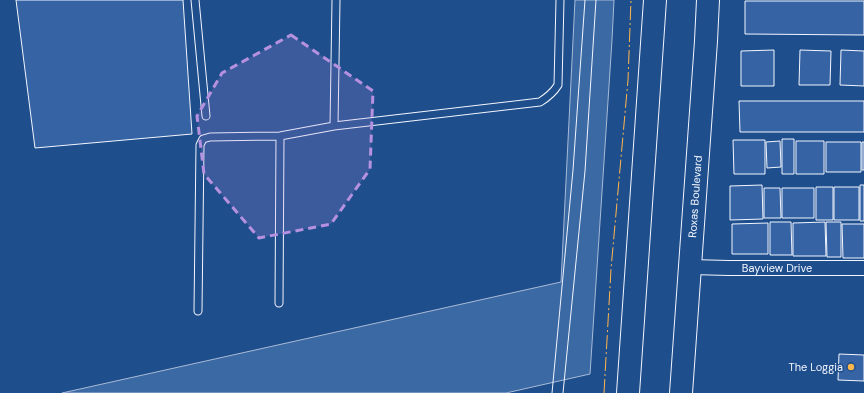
<svg xmlns="http://www.w3.org/2000/svg" width="864" height="393" font-family="'DM Sans',sans-serif">
  <style>
    .water { fill: #3b69a3; stroke: #a8bbd7 }
    .building { fill: #3563a3; stroke: #f2f6ff }
    .lines { fill: none; stroke-linecap: round; stroke-linejoin: round }
    .service-casing { stroke: #f2f6ff; stroke-width: 9 }
    .minor-casing { stroke: #f2f6ff; stroke-width: 16 }
    .trunk-casing { stroke: #f2f6ff; stroke-width: 24 }
    .service { stroke: #1f4e8c; stroke-width: 7 }
    .minor { stroke: #1f4e8c; stroke-width: 14 }
    .trunk { stroke: #1f4e8c; stroke-width: 22 }
    .tram { stroke: #f2f6ff; stroke-width: 1 }
    .power { stroke: #ffb74d; stroke-width: 1; stroke-dasharray: 14 3 2 3; stroke-linecap: butt }
    .marked { fill: #b691df; fill-opacity: 0.2; stroke: #b691df; stroke-width: 3; stroke-dasharray: 8 5; stroke-linejoin: round }
    .poi-dot { fill: #ffb74d; stroke: #1f4e8c; stroke-width: 1.5 }
    .labels { text-anchor: middle; stroke-width: 3; stroke-linejoin: round; paint-order: stroke }
    .street-label { font-size: 11px; fill: #f2f6ff; stroke: #1f4e8c }
    .poi-label { font-size: 11px; fill: #f2f6ff; stroke: #1f4e8c; text-anchor: end }
  </style>
  <rect width="100%" height="100%" fill="#1f4e8c"/>
  <path class="water" d="M575,0h39l-2,40 -22,334 -84,19h-444l499,-111z"/>
  <path class="building" d="M16,0h167l9,134 -157,14z
    M745,1h119v34l-119,-1z
    M774,50v36h-33v-35z
    M800,50l31,1 -1,34h-31z
    M841,50l23,1v35l-24,-1z
    M739,101h125v31h-124z
    M782,139h12v35h-12z
    M733,140h32v34h-31z
    M780,141l1,26 -14,1 -1,-26z
    M796,141h28v33h-28z
    M826,142h35v30h-35z
    M862,142h2v28h-2z
    M762,185l1,34 -33,1v-34z
    M860,185h4v36h-4z
    M816,187h17v33h-17z
    M834,187h25v33h-25z
    M764,188h16l1,30h-17z
    M782,188h32v30h-32z
    M770,222h21l1,33h-22z
    M825,222l1,34h-33v-33z
    M826,222h15v35h-14z
    M768,223v31h-36v-30z
    M842,224h22v34h-21z
    M839,354l25,1v26l-26,-1z"/>
  <g class="lines">
    <g class="service-casing">
      <path id="service" d="M195,0l11,116
        M334,126l2,-126
        M279,303l1,-167
        M198,311l2,-166 3,-6 7,-2 70,-1 54,-10 206,-24c8,-5 13,-9 18,-17l2,-85"/>
    </g>
    <g class="minor-casing">
      <g id="minor">
        <path id="s1" d="M690,267l39,1h135"/>
      </g>
    </g>
    <g class="trunk-casing">
      <g id="trunk">
        <path d="M628,393l27,-393"/>
        <path id="s2" d="M681,393l25,-352 2,-41"/>
      </g>
    </g>
    <use href="#service" class="service"/>
    <use href="#minor" class="minor"/>
    <use href="#trunk" class="trunk"/>
    <path class="tram" d="M552,393l21,-223 12,-170
      M563,393l22,-222 11,-171"/>
    <path class="power" d="M604,393l7,-124 17,-189 3,-80"/>
  </g>
  <path class="marked" d="M291,35l82,56 -3,78 -39,55 -72,14 -55,-64 -7,-58 25,-43z"/>
  <circle class="poi-dot" cx="851" cy="367" r="4"/>
  <g class="labels">
    <g class="street-label">
      <text dy="4" stroke="none"><textPath href="#s2" startOffset="197">Roxas Boulevard</textPath></text>
      <text dy="4" stroke="none"><textPath href="#s1" startOffset="87">Bayview Drive</textPath></text>
    </g>
    <g class="poi-label">
      <text x="843" y="371">The Loggia</text>
    </g>
  </g>
</svg>
